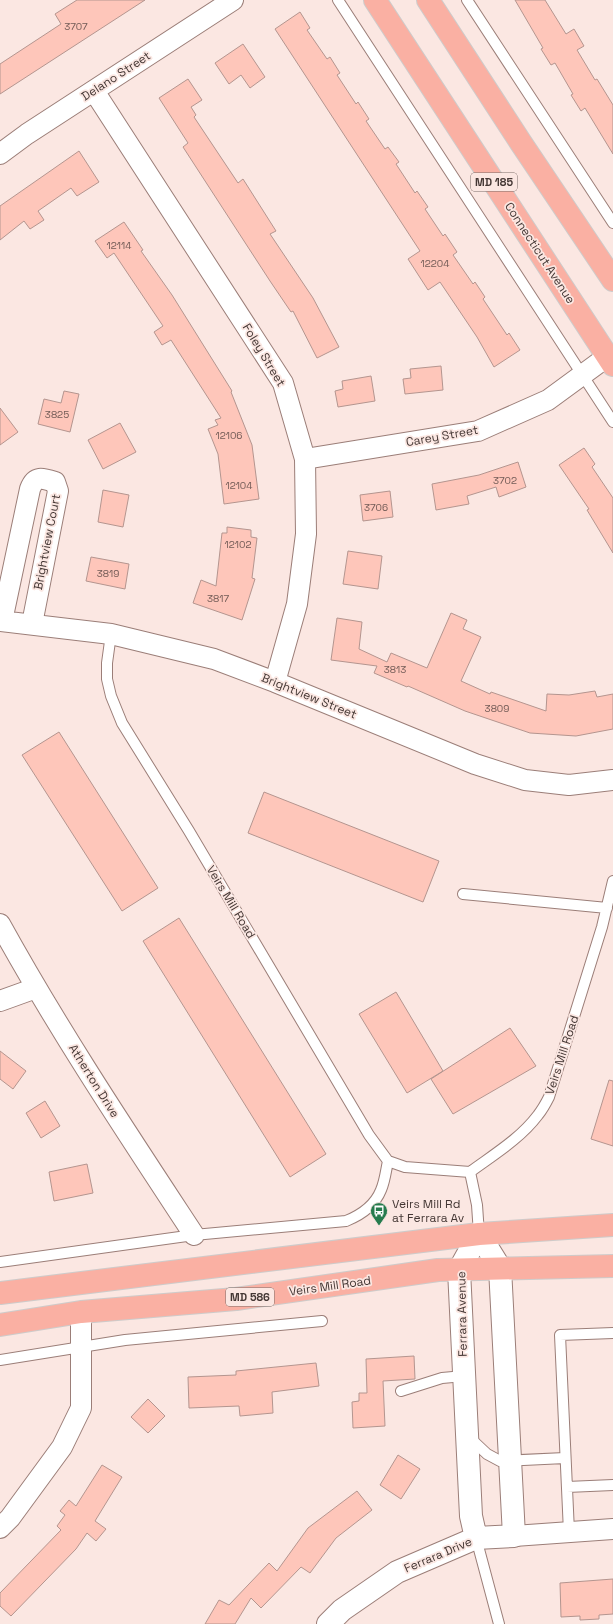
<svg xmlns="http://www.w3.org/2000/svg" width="613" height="1624" font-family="'Space Grotesk',sans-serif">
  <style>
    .building { fill: #fec6ba; stroke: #b4958f }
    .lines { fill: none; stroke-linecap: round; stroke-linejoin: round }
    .lane-casing { stroke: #9b7e78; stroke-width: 12 }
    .street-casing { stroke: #9b7e78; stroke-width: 22 }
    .secondary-casing { stroke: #9b7e78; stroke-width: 24 }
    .primary-casing { stroke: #cecbca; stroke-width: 24 }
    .lane { stroke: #fff; stroke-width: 10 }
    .street { stroke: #fff; stroke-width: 20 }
    .secondary { stroke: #fff; stroke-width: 22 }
    .primary { stroke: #fab0a3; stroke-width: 22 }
    .labels { text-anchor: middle; stroke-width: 3.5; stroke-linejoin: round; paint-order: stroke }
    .number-label { font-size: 10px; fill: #725b56 }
    .shield { fill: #fbe7e2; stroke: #7b6c68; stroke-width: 1 }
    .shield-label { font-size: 11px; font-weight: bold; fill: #443734 }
    .street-label { font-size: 12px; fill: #443734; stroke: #fbe7e2 }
    .poi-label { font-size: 12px; fill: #443734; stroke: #fbe7e2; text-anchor: start }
  </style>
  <rect width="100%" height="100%" fill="#fbe7e2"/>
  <path class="building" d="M77,0h68l-145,94v-30l61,-40 -6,-10z
    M515,0h30l21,34 8,-5 10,17 -7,4 18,30 2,-1 16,26v49l-28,-46 -4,3 -10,-16 2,-1 -18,-31 -4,2 -10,-16 2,-1z
    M300,12l10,16 -3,2 20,29 3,-2 10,16 -3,2 19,29 2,-2 11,17 -3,2 19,28 3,-2 11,15 -3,2 19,29 2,-2 11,16 -3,2 18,27 2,-2 12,18 -4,3 20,29 2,-2 10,15 -2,2 24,36 2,-2 11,17 -26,17 -17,-30 -37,-55 -12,8 -20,-31 12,-8 -145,-222z
    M243,44l22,33 -15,11 -9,-13 -12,9 -14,-21z
    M188,79l14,21 -11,7 5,8 -2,2 44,66 5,-4 33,52 -6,3 43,64 26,49 -22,11 -24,-47 -2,1 -21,-31 -87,-134 5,-4 -29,-45z
    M79,151l20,31 -22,14 -6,-8 -33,23 6,9 -14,9 -6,-8 -24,19v-34z
    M124,222l19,28 -2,1 31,44 60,96 -1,1 21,53 7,54 -35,5 -6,-50 -10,-25 10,-4 -3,-5 6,-2 -50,-78 -9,5 -8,-13 9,-6 -49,-73 -7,5 -12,-17z
    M441,366l2,24 -38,4 -2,-15 8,-1 -1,-9z
    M371,376l4,25 -37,6 -3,-16 8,-2 -1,-8z
    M64,391l15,3 -9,38 -32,-8 6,-25 17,4z
    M0,408l18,24 -18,13z
    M120,423l16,29 -33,17 -15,-29z
    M584,448l11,16 -3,3 21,31v55l-26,-43 2,-1 -30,-44z
    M518,462l8,25 -27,10 -3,-10 -29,9 2,8 -33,6 -4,-26 47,-9z
    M103,490l26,5 -6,32 -25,-5z
    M390,491l3,26 -30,4 -3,-26z
    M227,527l24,3v7l6,1 -5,40 3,1 -13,41 -49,-17 8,-23 15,6 6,-53h5z
    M348,551l34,5 -4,33 -35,-5z
    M91,557l38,7 -4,25 -39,-8z
    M451,613l16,7 -4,9 18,8 -20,44 29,13 1,-2 55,19 1,-17 22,1 26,-4 2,6 16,-3v35l-37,7 -46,-3 -65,-22 -57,-25 -1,1 -33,-14 3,-7 -46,-6 6,-42 25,4 -3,27 28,13 4,-9 36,15z
    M59,732l99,156 -36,23 -100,-156z
    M264,792l175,69 -16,41 -175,-69z
    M179,918l147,236 -36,23 -147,-236z
    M396,992l47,79 -36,22 -48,-79z
    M510,1028l26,38 -83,48 -22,-35z
    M0,1051l26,20 -13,18 -13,-10z
    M609,1080l4,1v65l-22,-7z
    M45,1101l15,25 -19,12 -15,-25z
    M87,1164l6,29 -39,8 -5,-29z
    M414,1356l1,23 -32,2 2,45 -32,2 -1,-26 7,-1v-8h8l-1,-34z
    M316,1363l3,23 -47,6 1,21 -33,3 -1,-10 -50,2 -1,-31 48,-2v-4z
    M148,1399l17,17 -17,17 -17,-16z
    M398,1455l22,14 -19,30 -21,-14z
    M102,1465l20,12 -27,44 11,8 -10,12 -9,-8 -11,16 -65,67 -11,-10v-13l61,-63 -4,-4 8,-11 -5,-4 9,-11 7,6z
    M357,1491l15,19 -36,28 -26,35 -9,-6 -40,41 -10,-10 -16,26h-30l14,-24 10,5 40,-42 8,8 31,-43z
    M613,1579v35l-14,1v4l-19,1v-4l-19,1 -1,-34z"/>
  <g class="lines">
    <g class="lane-casing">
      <path id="lane" d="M338,0l275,422
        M467,0l146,223
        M111,634l-4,29v16l4,17 11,27 67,108 180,304 19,26 17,6 65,5 7,33 2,29
        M463,894l144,14
        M470,1172c23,-17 50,-33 68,-57 4,-5 8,-12 11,-18l53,-170 11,-46
        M0,1262l194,-27 152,-14c15,-6 29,-16 35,-31 4,-9 5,-20 7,-29
        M0,1360l125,-20 197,-19
        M401,1391l41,-13 22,-2
        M470,1438l17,16 13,7 65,-3
        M567,1487l46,-2
        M569,1532l-9,-197 53,-2
        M476,1538l23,86"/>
    </g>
    <g class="street-casing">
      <path id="street" d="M94,91l189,292 22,76 1,75 -9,70 -22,78
        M0,154l27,-20 206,-134
        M305,459l173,-28 70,-31 60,-44
        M0,621l111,13 103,25 61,23 200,82 50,16 44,5 44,-5
        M2,621l28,-132c5,-14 13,-11 25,-7l3,9 -26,133
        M0,924c59,107 127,209 194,311
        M0,1001l36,-13
        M0,1528l10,-10 52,-71 19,-39v-96
        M514,1536l99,-7"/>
    </g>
    <g class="secondary-casing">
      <path id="secondary" d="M328,1624l14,-14 55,-38 79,-34 38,-2 -14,-268 -21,-34 -20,36 12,246 5,22"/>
    </g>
    <g class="primary-casing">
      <path id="primary" d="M375,0l238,365
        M428,0l93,143 92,137
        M0,1293l479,-59 134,-9
        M0,1325l81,-13 155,-13 202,-29 175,-4"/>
    </g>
    <use href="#lane" class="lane"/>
    <use href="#street" class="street"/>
    <use href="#secondary" class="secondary"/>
    <use href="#primary" class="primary"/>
  </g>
  <defs>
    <g id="bus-pin" transform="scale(0.9)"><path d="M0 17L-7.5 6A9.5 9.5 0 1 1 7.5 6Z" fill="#267b4d" stroke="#fbe7e2"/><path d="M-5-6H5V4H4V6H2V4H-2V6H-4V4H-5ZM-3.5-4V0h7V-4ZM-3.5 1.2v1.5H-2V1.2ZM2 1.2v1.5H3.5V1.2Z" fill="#fff"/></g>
  </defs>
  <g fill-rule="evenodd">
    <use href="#bus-pin" x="379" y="1211"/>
  </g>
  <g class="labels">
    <g class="number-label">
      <text x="76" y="30">3707</text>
      <text x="119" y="249">12114</text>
      <text x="435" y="267">12204</text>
      <text x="57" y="418">3825</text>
      <text x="229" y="439">12106</text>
      <text x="505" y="484">3702</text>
      <text x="239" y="489">12104</text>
      <text x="376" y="511">3706</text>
      <text x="238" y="548">12102</text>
      <text x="108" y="577">3819</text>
      <text x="218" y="602">3817</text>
      <text x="395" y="673">3813</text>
      <text x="497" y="712">3809</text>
    </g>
    <g class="shield">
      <rect x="471" y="173" width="46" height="18" rx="3"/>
      <rect x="226" y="1288" width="48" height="18" rx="3"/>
    </g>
    <g class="shield-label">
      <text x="494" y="186">MD 185</text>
      <text x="250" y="1301">MD 586</text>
    </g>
    <g class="street-label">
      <text transform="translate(116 76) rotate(-33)" y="4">Delano Street</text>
      <text transform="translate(540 253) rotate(57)" y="4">Connecticut Avenue</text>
      <text transform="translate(264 355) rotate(59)" y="4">Foley Street</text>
      <text transform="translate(442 436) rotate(-10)" y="4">Carey Street</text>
      <text transform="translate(47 542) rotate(-79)" y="4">Brightview Court</text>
      <text transform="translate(309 696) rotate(22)" y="4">Brightview Street</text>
      <text transform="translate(231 902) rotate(59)" y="4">Veirs Mill Road</text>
      <text transform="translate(562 1055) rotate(-72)" y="4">Veirs Mill Road</text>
      <text transform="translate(94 1081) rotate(58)" y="4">Atherton Drive</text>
      <text transform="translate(330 1286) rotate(-8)" y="4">Veirs Mill Road</text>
      <text transform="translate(462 1314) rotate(-91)" y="4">Ferrara Avenue</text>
      <text transform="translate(438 1555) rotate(-23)" y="4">Ferrara Drive</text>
    </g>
    <g class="poi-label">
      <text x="392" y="1208">Veirs Mill Rd<tspan x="392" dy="14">at Ferrara Av</tspan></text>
    </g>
  </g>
</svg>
